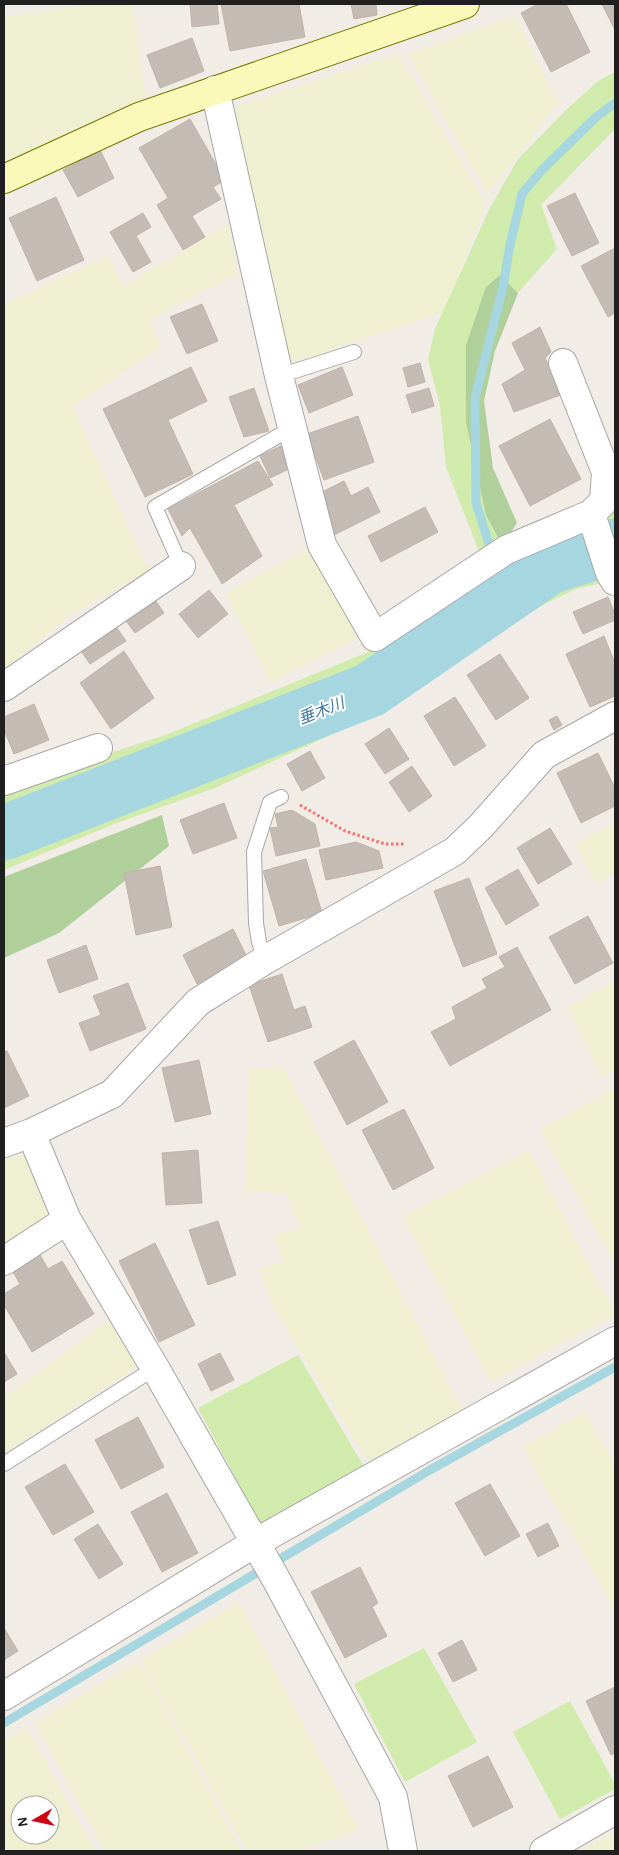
<svg xmlns="http://www.w3.org/2000/svg" width="619" height="1855" font-family="'Alegreya Sans','Noto Sans JP',sans-serif">
  <style>
    .farmland { fill: #efefd1; fill-rule: evenodd }
    .grass { fill: #d0ebab }
    .forest { fill: #afd09a }
    .lines { fill: none; stroke-linecap: round; stroke-linejoin: round }
    .stream { stroke: #a6d6df; stroke-width: 9 }
    .river { stroke: #a6d6df; stroke-width: 55 }
    .building { fill: #c5bbb5; stroke: #c3b2a8 }
    .lane-casing { stroke: #a7a7a7; stroke-width: 16 }
    .street-casing { stroke: #a7a7a7; stroke-width: 30 }
    .secondary-casing { stroke: #777b03; stroke-width: 30 }
    .path { stroke: #fc6f6c; stroke-width: 3; stroke-dasharray: 2.5 2.5; stroke-linecap: butt }
    .lane { stroke: #fff; stroke-width: 14 }
    .street { stroke: #fff; stroke-width: 28 }
    .secondary { stroke: #fbf9ba; stroke-width: 28 }
    .labels { text-anchor: middle; stroke-width: 4; stroke-linejoin: round; paint-order: stroke }
    .water-label { font-size: 16px; font-style: italic; fill: #447aa2; stroke: #fff }
  </style>
  <rect width="100%" height="100%" fill="#f1ece6"/>
  <path class="farmland" d="M96,4h37l13,97 -142,63v-147z
    M515,16l43,87 -70,91 -80,-140z
    M398,54l88,150 -42,108 -149,50 -12,-10 -53,-233 7,-13z
    M229,224l8,50 -87,46 11,26 -88,61 76,164 -79,44 -66,55v-366l104,-48 16,30z
    M312,546l48,91 -89,46 -45,-90z
    M615,823v50l-19,11 -20,-41z
    M615,981v89l-14,8 -33,-71z
    M283,1067l181,346 -94,52 -98,-160 -13,-37 25,-5 -10,-28 26,-7 -14,-35 -41,-1 4,-123z
    M615,1088v177l-75,-136z
    M529,1150l86,165 -125,67 -87,-165z
    M23,1154l34,64 -53,34v-91z
    M115,1316l24,49 -132,87 -3,-5v-50z
    M585,1412l30,53v146l-92,-164z
    M239,1602l120,228 -62,21h-50l-106,-191z
    M139,1661l103,190h-137l-70,-128z
    M27,1728l69,123h-92v-111zM20,1805h30v30h-30z
    M615,1832v19h-34z"/>
  <path class="grass" d="M615,72v57l-74,76 16,44 -39,44 -18,-18 -34,70 43,204 106,-52v83l-39,9 -66,32 -132,92 -163,75 -101,36 -110,46v-82l164,-54 200,-82 51,-45 65,-43 -38,-97 -6,-61 -12,-47 7,-30 54,-119 29,-51 48,-49 32,-29z
    M298,1355l68,115 -102,61 -66,-123z
    M424,1648l53,94 -72,40 -51,-98z
    M570,1701l45,83v5l-55,30 -47,-87z"/>
  <path class="forest" d="M500,275l18,18 -23,58 -11,50 9,67 24,55 -15,22 -16,-30 -20,-93v-77l20,-58z
    M162,815l7,31 -110,87 -55,25v-81z"/>
  <g class="lines">
    <path class="stream" d="M506,597l-30,-94 -1,-105 28,-111 7,-42 12,-51 19,-23 54,-53 20,-15
      M4,1723l426,-253 185,-103"/>
    <path class="river" d="M4,833l366,-143 179,-123 66,-21"/>
  </g>
  <path class="building" d="M190,4h27l2,20 -27,3z
    M221,4h82h-4l6,33 -75,14z
    M351,4h25l1,11 -23,4z
    M538,4h28l24,48 -39,20 -30,-59z
    M602,4h13v26z
    M192,38l12,33 -44,17 -13,-33z
    M190,119l35,61 -12,7 8,12 -29,17 13,21 -22,13 -26,-45 11,-7 -29,-50z
    M100,150l14,28 -36,19 -15,-27z
    M575,193l24,50 -27,13 -25,-50z
    M56,197l28,63 -47,21 -28,-63z
    M143,213l8,14 -15,9 15,26 -18,10 -23,-40z
    M615,248v65l-7,4 -27,-51z
    M202,304l16,37 -31,13 -17,-37z
    M540,327l11,25 -6,6 18,36 -49,18 -12,-28 23,-14 -13,-27z
    M420,363l5,19 -17,5 -5,-19z
    M191,367l16,34 -39,19 25,54 -48,23 -42,-88z
    M342,367l11,28 -44,18 -11,-28z
    M254,388l15,43 -25,6 -15,-40z
    M429,388l5,18 -22,7 -6,-18z
    M358,416l16,46 -50,18 -17,-46z
    M550,419l31,60 -51,27 -31,-60z
    M281,446l10,22 -21,10 -10,-22z
    M258,461l15,24 -39,20 28,51 -40,28 -32,-56 -8,8 -14,-27z
    M344,481l7,15 17,-9 12,25 -48,24 -18,-40z
    M425,507l13,25 -57,30 -13,-26z
    M209,590l19,24 -30,24 -19,-24z
    M151,594l13,19 -29,20 -13,-18z
    M608,597l7,17v6l-32,14 -10,-22z
    M112,621l14,20 -36,23 -13,-19z
    M604,636l11,27v33l-25,11 -24,-53z
    M124,651l30,47 -43,31 -31,-46z
    M500,654l29,44 -33,22 -29,-45z
    M455,697l31,49 -32,20 -30,-50z
    M34,704l15,36 -35,14 -10,-24v-13z
    M557,716l5,9 -8,5 -5,-10z
    M389,728l20,31 -24,15 -20,-30z
    M310,751l15,27 -23,13 -15,-27z
    M598,753l17,35v18l-34,17 -24,-50z
    M412,766l20,30 -23,16 -20,-30z
    M224,803l13,35 -44,16 -13,-34z
    M292,810l23,14 5,22 -44,10 -6,-28 8,-1 -3,-13z
    M550,828l22,36 -34,20 -21,-36z
    M356,842l23,9 4,17 -57,12 -7,-30z
    M306,859l16,54 -43,13 -16,-55z
    M160,866l12,61 -36,8 -12,-62z
    M518,869l21,36 -33,20 -21,-37z
    M469,878l28,76 -34,13 -29,-76z
    M588,916l25,47 -38,21 -26,-47z
    M233,929l15,30 -51,25 -14,-29z
    M86,945l12,34 -39,14 -12,-33z
    M517,947l34,63 -101,56 -19,-34 25,-13 -4,-12 35,-19 -5,-9 23,-12 -6,-10z
    M282,974l12,36 11,-4 7,21 -44,15 -19,-57z
    M128,983l18,46 -56,22 -11,-28 22,-8 -8,-19z
    M354,1040l34,62 -41,23 -33,-63z
    M7,1051l22,45 -25,12v-56z
    M199,1060l12,54 -36,8 -13,-54z
    M404,1109l30,59 -41,22 -31,-60z
    M198,1150l4,53 -36,2 -4,-52z
    M218,1221l18,54 -28,10 -19,-55z
    M155,1243l40,82 -36,17 -40,-81z
    M40,1255l8,14 14,-8 32,53 -62,38 -28,-47v-11l16,-10 -7,-12z
    M4,1352l13,22 -13,8z
    M220,1353l14,27 -23,11 -13,-27z
    M138,1417l26,50 -43,22 -26,-49z
    M65,1464l29,48 -41,23 -28,-48z
    M490,1484l30,52 -35,20 -30,-53z
    M167,1493l31,60 -36,19 -31,-60z
    M548,1523l11,23 -21,11 -12,-23z
    M98,1524l25,40 -24,15 -25,-40z
    M360,1567l18,36 -6,4 15,29 -42,22 -34,-66z
    M4,1628l14,23 -14,9z
    M462,1640l15,30 -24,12 -15,-29z
    M615,1687v66l-4,2 -25,-54z
    M488,1756l25,51 -40,20 -25,-51z"/>
  <g class="lines">
    <g class="lane-casing">
      <path id="lane" d="M279,376l75,-24
        M181,566l-26,-59 137,-79
        M265,960l-6,-18 -3,-19 -2,-71 16,-50 11,-5
        M4,1464l151,-96"/>
    </g>
    <g class="street-casing">
      <path id="street" d="M215,90l64,286 43,169 53,92 131,-87 85,-36 13,-13 2,-29 -43,-109
        M591,514l19,59 5,8
        M4,687l177,-121
        M4,781l94,-33
        M31,1133l36,87 88,148 121,211 117,218 10,54
        M4,1143l27,-10 81,-39 86,-92 67,-42 190,-109 26,-25 63,-71 71,-39
        M4,1261l63,-41
        M4,1696l251,-153 360,-202
        M544,1851l71,-41"/>
    </g>
    <g class="secondary-casing">
      <path id="secondary" d="M4,179l135,-62 326,-113"/>
    </g>
    <path class="path" d="M300,805l45,26 40,13h20"/>
    <use href="#lane" class="lane"/>
    <use href="#street" class="street"/>
    <use href="#secondary" class="secondary"/>
  </g>
  <g class="labels">
    <g class="water-label">
      <text transform="translate(321 710) rotate(-21)" y="6">垂木川</text>
    </g>
  </g>
  <rect width="619" height="1855" fill="none" stroke="#202020" stroke-width="10"/>
  <g transform="translate(35 1820) rotate(261)"><circle r="24" fill="#ffffff" stroke="#a6a6a6"/>
  <path d="M0-4L9 19L0 12L-9 19Z" fill="#d00011"/>
  <text y="-8" font-size="14" font-weight="bold" text-anchor="middle" fill="#202020">N</text>
  </g>
</svg>
